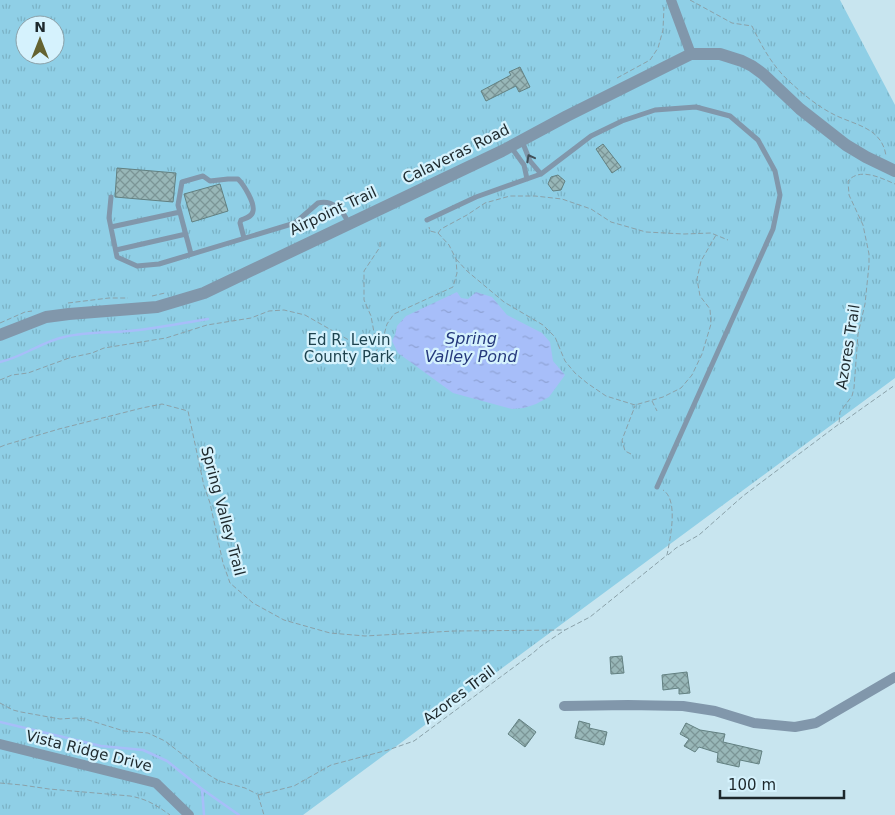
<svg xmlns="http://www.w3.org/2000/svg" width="895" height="815" font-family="'DejaVu Sans',sans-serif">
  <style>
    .park { fill: url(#park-tufts); fill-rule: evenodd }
    .water { fill: url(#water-ripples) }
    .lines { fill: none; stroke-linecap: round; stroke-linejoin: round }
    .stream { stroke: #a7bef9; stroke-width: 2.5 }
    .building { fill: url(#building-cross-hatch); stroke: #628081 }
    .path { stroke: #8aa1a9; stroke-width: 1; stroke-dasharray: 5 2.5; stroke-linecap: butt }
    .service { stroke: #8197ab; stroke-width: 5 }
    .minor { stroke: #8197ab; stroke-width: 10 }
    .tertiary { stroke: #8197ab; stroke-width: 12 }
    .oneway { stroke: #404f58 }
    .labels { text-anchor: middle; stroke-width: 4.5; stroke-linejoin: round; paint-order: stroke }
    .street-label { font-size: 15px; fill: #1d282c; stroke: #d5f2fd }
    .park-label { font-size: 15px; fill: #1e434f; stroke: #d5f2fd }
    .water-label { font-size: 16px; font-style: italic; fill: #263a7d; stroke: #d5f2fd }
  </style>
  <defs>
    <pattern id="park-tufts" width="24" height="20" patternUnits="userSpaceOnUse" patternTransform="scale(1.25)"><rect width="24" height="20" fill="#8fcfe6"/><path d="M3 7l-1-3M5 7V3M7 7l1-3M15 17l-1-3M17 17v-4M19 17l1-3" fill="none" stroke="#7bb2c5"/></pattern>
    <pattern id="water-ripples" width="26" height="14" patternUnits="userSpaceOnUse" patternTransform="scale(1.25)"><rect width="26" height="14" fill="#a7bef9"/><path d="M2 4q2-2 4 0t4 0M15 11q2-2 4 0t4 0" fill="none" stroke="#8fa3d6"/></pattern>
    <pattern id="building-cross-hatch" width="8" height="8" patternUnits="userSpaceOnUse" patternTransform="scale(1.25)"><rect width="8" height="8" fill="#98b7b8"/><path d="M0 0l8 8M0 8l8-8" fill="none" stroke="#7b9596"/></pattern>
  </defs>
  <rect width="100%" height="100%" fill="#c8e5ef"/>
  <path class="park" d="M0,0h840l55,105v273l-592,437h-303zM25,25h30v30h-30z"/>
  <path class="water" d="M457,292l4,6 7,1 8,-7 16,5 15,18 35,18 8,9 3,19 12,14 -16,22 -13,7 -12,4 -12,1 -59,-16 -55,-40 -6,-12 3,-6 2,-9 9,-10z"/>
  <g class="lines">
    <path class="stream" d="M0,362c23,-5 41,-20 64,-25 21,-5 43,-4 65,-6 26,-2 53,-8 79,-12
      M0,722l101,24 42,4 24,11 35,28 37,26
      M202,789l2,26"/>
  </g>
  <path class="building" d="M520,67l10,20 -11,5 -3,-6 -30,15 -5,-10 30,-16 -2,-3z
    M603,144l18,23 -9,6 -16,-24z
    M117,168l59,5 -3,29 -58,-5z
    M558,175l7,6 -4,9 -8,1 -5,-7 3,-7z
    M220,184l8,27 -36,11 -8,-28z
    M622,656l2,17 -13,1 -1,-17z
    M687,672l3,21 -11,1v-6l-16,2 -1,-15z
    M519,719l17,13 -11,15 -17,-13z
    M579,721l11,3 -1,4 18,4 -3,13 -29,-7z
    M686,723l14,7 25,4 -2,8 39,9 -3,13 -19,-4 -1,7 -22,-5 1,-9 -19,-6 -4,5 -11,-6 5,-7 -9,-5z"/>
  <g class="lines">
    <path class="path" d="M690,0l42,23 20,3c10,21 21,41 39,57 12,11 25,22 40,30 21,12 51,13 55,43
      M617,78l33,-18 8,-12 5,-18 1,-23
      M438,233l3,-4 26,-14 18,-12 25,-7h25l27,3 29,10 20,13 35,10 38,2 27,-1 17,7
      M380,242v5l-16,24v29l7,16 5,27 2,4 4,-5 5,-18 7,-10 59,-27 4,-14 -1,-14 -7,-14 -11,-12 -8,-2 -1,-4
      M456,259l11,12 37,31 39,23 12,12 10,24 10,12 12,10 19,13 29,9 28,-8 18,-9 11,-13 10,-21 9,-30 -1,-15 -10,-13 -3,-17 4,-18 15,-26
      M152,296l13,-3
      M68,303l41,-5h19
      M0,323l25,-11 7,-1
      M0,380l12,-5 16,-2 41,-15 23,-5 12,-5 62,-10 41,-13 44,-7 18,-7 15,-1 21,5 70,40 3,-8
      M652,401l5,10
      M840,424l55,-39
      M0,447l5,-2 54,-16 83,-21 20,-4 26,7 16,75 6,17 13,60 7,20 23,20 31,17 46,13 35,3 89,-5 111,-1
      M631,454l-6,-3 -3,-11 13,-34
      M668,555l8,-7 23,-13 44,-39 96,-72 1,-12 12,-16 2,-8 4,-54 7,-30 4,-39v-11l-6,-29 -14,-30 -1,-14c12,-14 33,-3 47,3
      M0,703l13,7 8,2 39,7 16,-1 9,1 39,12 24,2 17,8 44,34 10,6 26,7 12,6
      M0,783l22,2 27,4 81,7c17,3 26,9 40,19
      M258,795l36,-9 37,-21 57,-15 26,-9 119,-88 8,-7 24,-16 25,-13 77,-62c3,-16 12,-55 -4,-65
      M258,795l6,20"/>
    <path class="service" d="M522,141l8,20 11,13
      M511,147l13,18 3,14
      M111,197l-2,21 8,39 20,9 22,-2 136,-41 23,-20c14,-4 26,8 30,20
      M427,220l49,-23 65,-23 50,-38 31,-15 33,-11 41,-3 34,9 28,24 17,31 5,24 -7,34 -116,258
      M111,227l69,-15
      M116,250l70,-16
      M191,254l-13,-49 4,-23 21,-6 7,5 18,-2h10c6,6 17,24 15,32 -1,6 -7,7 -12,9l-1,3 4,15"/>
    <path class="minor" d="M671,0l20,54
      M564,706l64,-1 55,1 32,5 39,12 41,4 21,-4 79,-46
      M0,744l156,39 33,32"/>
    <path class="tertiary" d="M0,335l46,-18 23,-3 88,-7 47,-14 298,-142 65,-35 124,-62h29l22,7 10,5 11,8 37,35 46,36 20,12 29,14"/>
  </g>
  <defs><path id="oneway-chevron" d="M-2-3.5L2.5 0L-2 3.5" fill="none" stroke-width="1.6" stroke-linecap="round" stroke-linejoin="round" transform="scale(1.25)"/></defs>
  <use class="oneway" href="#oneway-chevron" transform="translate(530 158) rotate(-118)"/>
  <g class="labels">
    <g class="street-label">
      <text transform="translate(456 154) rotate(-26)" y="5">Calaveras Road</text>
      <text transform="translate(333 211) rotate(-25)" y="5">Airpoint Trail</text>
      <text transform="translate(848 347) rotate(-81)" y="5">Azores Trail</text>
      <text transform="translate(223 511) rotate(75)" y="5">Spring Valley Trail</text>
      <text transform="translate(459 695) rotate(-37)" y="5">Azores Trail</text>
      <text transform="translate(89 751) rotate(14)" y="5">Vista Ridge Drive</text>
    </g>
    <g class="park-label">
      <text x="349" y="345">Ed R. Levin<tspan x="349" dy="17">County Park</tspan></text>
    </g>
    <g class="water-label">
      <text x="471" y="344">Spring<tspan x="471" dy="18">Valley Pond</tspan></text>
    </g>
  </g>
  <g transform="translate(40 40)"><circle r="24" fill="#d5f2fd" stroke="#8ba1a9"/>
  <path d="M0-4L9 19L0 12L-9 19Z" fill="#646330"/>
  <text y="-8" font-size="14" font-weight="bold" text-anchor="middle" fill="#1d282c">N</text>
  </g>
  <path d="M720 790v8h124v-8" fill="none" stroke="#1d282c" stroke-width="2.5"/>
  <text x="728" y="790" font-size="15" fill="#1d282c" stroke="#d5f2fd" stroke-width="4" paint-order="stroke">100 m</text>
</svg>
